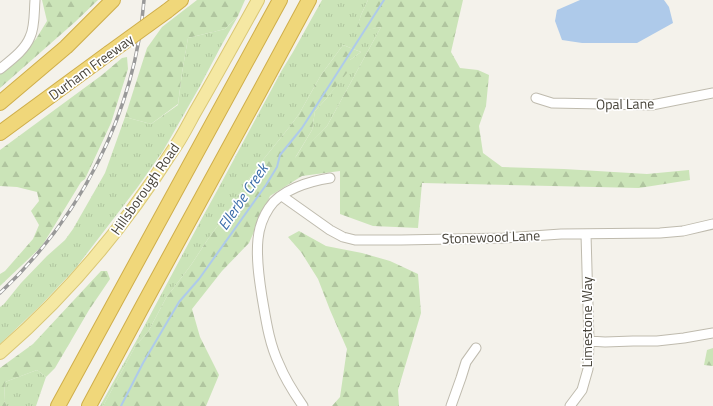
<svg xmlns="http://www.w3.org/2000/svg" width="713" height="406" font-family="'Titillium Web',sans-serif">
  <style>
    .grass { fill: url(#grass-tufts) }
    .forest { fill: url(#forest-firs) }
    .water { fill: #aecaea }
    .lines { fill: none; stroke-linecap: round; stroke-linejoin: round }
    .stream { stroke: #aecaea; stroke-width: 2 }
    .minor-casing { stroke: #bfbbae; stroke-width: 11 }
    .major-casing { stroke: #d9c774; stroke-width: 14 }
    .highway-casing { stroke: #cfae4a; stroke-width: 16 }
    .minor { stroke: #fff; stroke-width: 9 }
    .major { stroke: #f5e8a3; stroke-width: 12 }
    .highway { stroke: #f0d77a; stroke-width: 14 }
    .rail-casing { stroke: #999; stroke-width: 3.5 }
    .rail { stroke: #fff; stroke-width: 2; stroke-dasharray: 6; stroke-linecap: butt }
    .highway-bridge-casing { stroke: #cfae4a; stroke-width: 16; stroke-linecap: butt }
    .highway-bridge { stroke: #f0d77a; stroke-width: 14 }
    .labels { text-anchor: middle; stroke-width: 3.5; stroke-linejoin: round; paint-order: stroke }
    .street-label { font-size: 14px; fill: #48443a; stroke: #fff }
    .water-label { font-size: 15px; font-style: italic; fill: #3c6eaa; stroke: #fff }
  </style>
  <defs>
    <pattern id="grass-tufts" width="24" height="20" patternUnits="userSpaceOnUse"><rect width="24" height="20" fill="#cbe4b8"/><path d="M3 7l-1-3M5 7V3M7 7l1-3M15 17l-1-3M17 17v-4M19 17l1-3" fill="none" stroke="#b0c59f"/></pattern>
    <pattern id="forest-firs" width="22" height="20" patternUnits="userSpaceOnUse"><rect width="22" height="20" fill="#cbe4b8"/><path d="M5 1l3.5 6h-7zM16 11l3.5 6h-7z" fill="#b0c59f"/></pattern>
  </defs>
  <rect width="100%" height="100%" fill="#f4f2eb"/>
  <path class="grass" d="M322,0h46l-7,15 -5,17 25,-5 -54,99 -33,34 18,-30 3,-19 11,-12 24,-31v-8l11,-8 -18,-7 -22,30 -22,39 -8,11 -37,46 -30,46 -16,22 -17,26 -25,33 -18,34 -12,13 -33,61h-3l39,-70 62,-116 17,-31 64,-119 11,-18z
    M238,16l-18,32 -20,38 -37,65 -26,37 -62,81 -35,37 -40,38v-37l4,-3 17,-21 26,-27 18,-16 8,-11 32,-56 20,-56 26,7 27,-19 4,-32 6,-35 37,-9z
    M37,370l9,7 -10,29h-29l-3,-5 1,-19z"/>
  <path class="forest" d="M42,0h56l-23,22 -75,66v-15l11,-7 25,-27 11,-18z
    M197,0h48l-7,16 -13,13 -37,9 -6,35 -4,31 -27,20 -26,-7 22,-69 15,-21z
    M368,0h95l-12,52 9,16 18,2 11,5 -3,31 -7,20 4,27 19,14 62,2 83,5 42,-4 1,10 -51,8 -217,-5 -4,45 -45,-2 -33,-12v-43l-38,5 -32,20 -21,47 -27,28 -30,38 8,28 19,38 -13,31h-103l33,-61 12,-13 18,-34 25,-33 17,-26 16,-22 30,-46 37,-46 8,-11 22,-39 22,-30 18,7 -11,8 1,8 -25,31 -11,12 -3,19 -17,28 32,-32 54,-99 -26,6 6,-18z
    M127,57l1,12 -17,54 -26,56 -4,3 -39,64 -42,40v-12l5,-3 28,-32 6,-14 -8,-14 8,-10 -2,-9 -20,-5 -17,-1v-36l102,-75 20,-17z
    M299,231l27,15 36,7 28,8 28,13 3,39 -23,77 1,16h-67l8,-9 7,-48 -17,-39 -12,-31 -17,-27 -13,-15z
    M101,271h6l3,8 -21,31 -34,58 -9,9 -9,-7 -32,12 -1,19 3,5h-7v-38l33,-24z
    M713,348v18l-9,-1 3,-15z"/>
  <path class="water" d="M580,0h84l5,7 4,16 -36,20h-55l-20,-3 -7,-19 2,-11z"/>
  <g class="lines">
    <path class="stream" d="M121,406l22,-43 36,-61 20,-23 67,-94 11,-18 3,-12 22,-27 82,-128"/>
    <g class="minor-casing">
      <path id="minor" d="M0,69c11,-9 25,-19 30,-32 5,-10 4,-25 5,-37
        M536,98l16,5 100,2 61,-12
        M282,196l48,34 13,7 12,3h46l103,-2 57,-4 99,-1 23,-2 30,-7
        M589,341l16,1 28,-1h24l27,-3 29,-5
        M303,406c-9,-13 -18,-27 -24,-42 -10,-21 -13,-44 -17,-67 -3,-19 -6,-39 -4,-58 1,-10 5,-22 11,-31 11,-18 41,-27 61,-30
        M451,406l10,-28 5,-16 10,-14
        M570,406l12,-16 6,-21 1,-28 -3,-107"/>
    </g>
    <g class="major-casing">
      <path id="major" d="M0,353c66,-57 124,-126 171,-200 9,-12 16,-26 23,-39 22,-38 43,-76 64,-114"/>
    </g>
    <g class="highway-casing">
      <path id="highway" d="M167,11l14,-11
        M0,103l66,-56 47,-47
        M0,133l109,-80
        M58,406l222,-406
        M89,406l52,-97 120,-220 48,-89"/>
    </g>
    <use href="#minor" class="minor"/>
    <use href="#major" class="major"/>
    <use href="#highway" class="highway"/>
    <g class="rail-casing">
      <path id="rail" d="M0,293c81,-76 135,-181 144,-293"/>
    </g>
    <use href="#rail" class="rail"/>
    <g class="highway-bridge-casing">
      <path id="highway-bridge" d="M109,53l58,-42"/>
    </g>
    <use href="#highway-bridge" class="highway-bridge"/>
  </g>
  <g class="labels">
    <g class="street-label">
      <text transform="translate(91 67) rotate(-36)" y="5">Durham Freeway</text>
      <text transform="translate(625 104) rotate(-1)" y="5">Opal Lane</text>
      <text transform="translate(145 189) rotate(-55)" y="5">Hillsborough Road</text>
      <text transform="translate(491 237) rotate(-2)" y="5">Stonewood Lane</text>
      <text transform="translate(587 322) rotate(-90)" y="5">Limestone Way</text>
    </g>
    <g class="water-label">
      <text transform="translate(243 197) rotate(-56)" y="5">Ellerbe Creek</text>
    </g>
  </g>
</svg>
